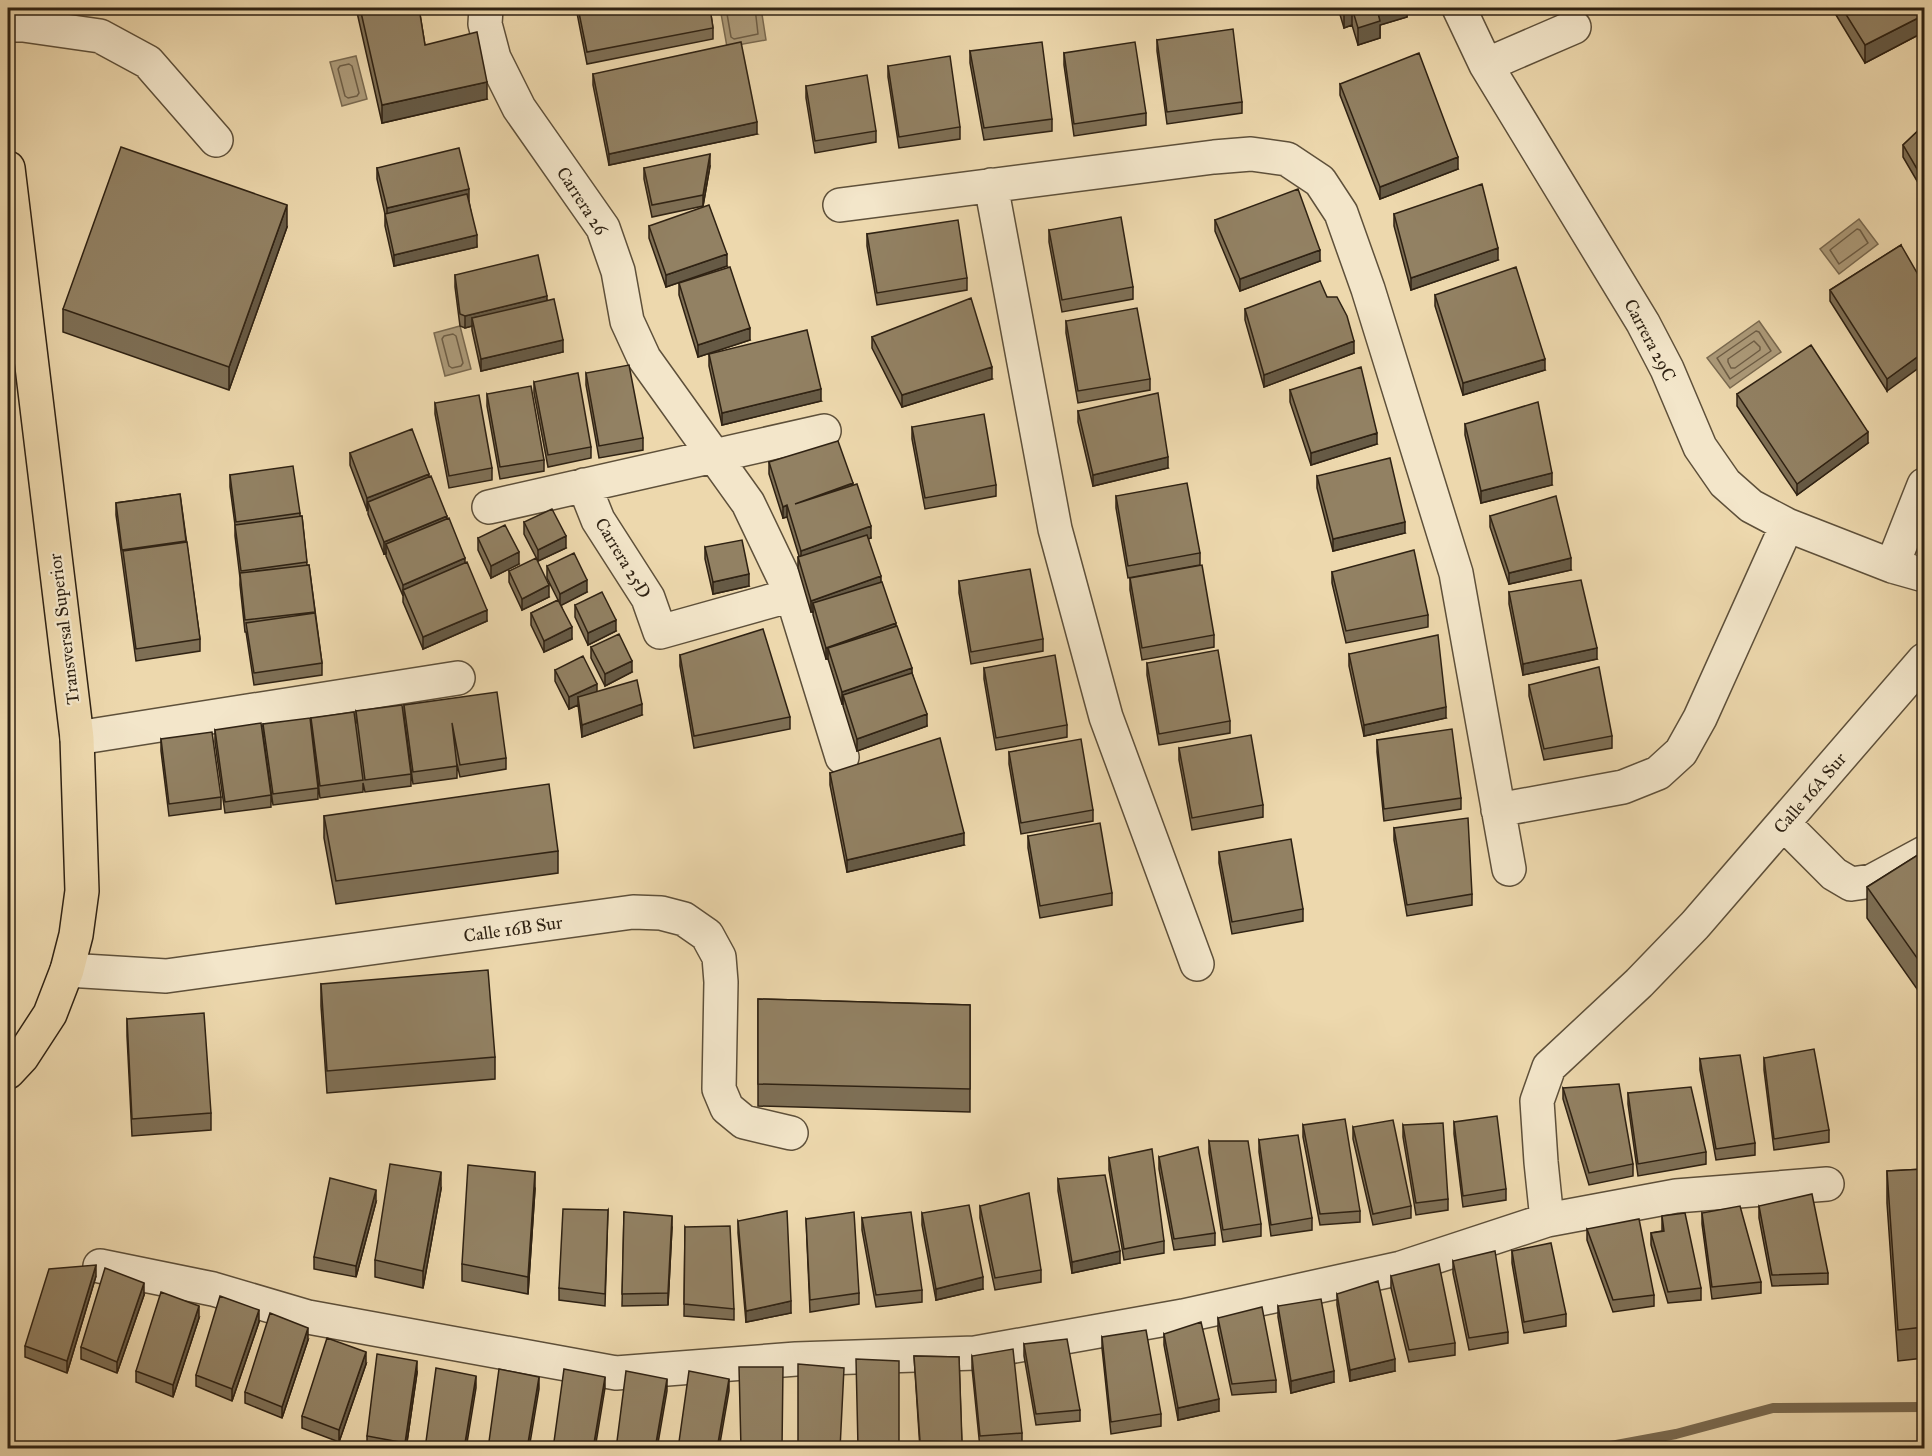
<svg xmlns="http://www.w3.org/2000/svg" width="1932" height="1456" font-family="'IM FELL Great Primer',serif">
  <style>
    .water { fill: #ac9a79; stroke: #7a6a50; stroke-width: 1.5 }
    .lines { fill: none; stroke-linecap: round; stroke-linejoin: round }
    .shore { stroke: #6e5e46; stroke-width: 1.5 }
    .stream { stroke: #7a6a50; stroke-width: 10 }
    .minor-casing { stroke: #5e503a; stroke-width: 36 }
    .major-casing { stroke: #2f2213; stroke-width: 36 }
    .minor { stroke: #f3e6ca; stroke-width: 33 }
    .major { stroke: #edd8ad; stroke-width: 33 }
    .wall { fill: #7e6f55; stroke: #2f2213; stroke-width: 1.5 }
    .shaded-wall { fill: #665a45; stroke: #2f2213; stroke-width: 1.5 }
    .building { fill: #928163; stroke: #2f2213; stroke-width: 1.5 }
    .labels { text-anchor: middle; stroke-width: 4.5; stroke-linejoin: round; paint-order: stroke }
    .street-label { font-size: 18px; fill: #2f2213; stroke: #f3e6ca }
  </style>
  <rect width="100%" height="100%" fill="#edd8ad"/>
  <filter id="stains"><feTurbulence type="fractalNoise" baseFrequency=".00333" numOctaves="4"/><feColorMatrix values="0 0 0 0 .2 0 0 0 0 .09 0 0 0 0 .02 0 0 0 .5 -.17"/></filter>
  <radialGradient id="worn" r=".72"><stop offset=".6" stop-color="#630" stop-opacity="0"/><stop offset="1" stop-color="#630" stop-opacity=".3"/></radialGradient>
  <path class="water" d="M720,8h41l5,32 -39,7z
    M356,56l11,43 -25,7 -12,-44z
    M1859,219l19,25 -39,30 -19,-25z
    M1759,321l22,31 -51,36 -23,-30z
    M460,326l11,43 -26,7 -11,-43z"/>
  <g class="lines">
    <path class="shore" d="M726,8l5,29 3,2 24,-5 -3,-26
      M349,64l3,2 7,27 -2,3 -9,2 -3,-2 -7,-27 2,-3z
      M1857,229l3,1 8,13 -29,21 -9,-14z
      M1756,331l3,1 12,19 -41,28 -13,-21z
      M453,334l3,2 7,27 -2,3 -9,2 -3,-2 -7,-27 2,-3z
      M1754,341l6,6v3l-25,18h-4l-3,-6v-3z"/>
    <path class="stream" d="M1600,1448l76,-14 97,-26 151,-1"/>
    <g class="minor-casing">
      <path id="minor" d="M486,8l-1,16 9,34 25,50 84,120 15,43 9,50 17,37 104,145 44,92 50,162
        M1459,8l27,57 157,258 24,46 33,78 25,36 26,23 36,19 105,41 32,9
        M8,25h15l77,11 48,26 68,78
        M1486,65l88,-38
        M991,185l64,344 51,188 91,247
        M840,205l374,-48 37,-3 36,5 33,22 21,32 27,76 88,284 53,296
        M584,485l14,35 50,78 12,34 132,-37
        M489,507l335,-76
        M1892,566l32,-81
        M77,738l381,-60
        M1498,810l125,-23 35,-14 23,-21 19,-34 87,-193
        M1784,824l50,50 17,10 21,-3 52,-28
        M67,970l99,6 467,-64 28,1 23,6 23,16 12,22 2,25 -2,107 8,19 17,14 47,11
        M1547,1220l-6,-58 -4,-61 12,-34 90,-84 56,-58 229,-265
        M100,1266l113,23 95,28 308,56 180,-14 179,-6 208,-37 218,-48 146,-48 129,-24 151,-12"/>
    </g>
    <g class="major-casing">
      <path id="major" d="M8,168l69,570 5,153 -6,44 -9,35 -17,44 -28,43 -14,15"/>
    </g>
    <use href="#minor" class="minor"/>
    <use href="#major" class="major"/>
  </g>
  <path class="wall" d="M356,8h63l6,37 62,54 -105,24z
    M576,8h134l3,20v11l-126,25z
    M1338,8h69v9l-27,8v13l-22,7 -6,-20 -8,3z
    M1836,8h88v24l-59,31 -29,-48z
    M1157,40l85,62v11l-75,11 -10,-73z
    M970,51l82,68v12l-68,9 -14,-77z
    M1064,53l82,60v12l-72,11 -10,-71z
    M888,66l72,61v12l-61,9 -11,-71z
    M593,74l164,60 -148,31 -16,-80z
    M1340,84l118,85 -78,30 -40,-104z
    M806,86l70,45v11l-61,11 -9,-55z
    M1924,125v68l-21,-36v-12z
    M710,166l-7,40 -51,11 -8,-38v-11z
    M377,168l92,33 8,46 -83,19 -9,-40v-12l-8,-35z
    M1394,214l104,46 -87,30 -17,-64z
    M1215,220l105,41 -80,30 -25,-60z
    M649,226l78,40 -61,21 -17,-49z
    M287,227l-58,163 -166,-58v-23z
    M1049,230l84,57v12l-71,13 -13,-70z
    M867,234l100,44v12l-90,15 -10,-59z
    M1901,245l-14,146 -57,-90v-11z
    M455,275l92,25 16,52 -82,19 -9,-41v-4l-7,2 -5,-2 -5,-39z
    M679,283l71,57 -52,17 -19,-62z
    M1435,295l110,75 -82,25 -28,-89z
    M1327,297l27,56 -90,34 -19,-67v-11z
    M1066,321l84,58v11l-72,13 -12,-70z
    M872,337l120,42 -90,28 -30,-59z
    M709,354l112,47 -99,24 -13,-59z
    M586,373l57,65v12l-44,8 -13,-73z
    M534,382l57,65v11l-43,9 -14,-74z
    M1290,390l87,54 -66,21 -21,-63z
    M487,394l57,66v11l-44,8 -13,-73z
    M1737,394l131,49 -71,52 -60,-89z
    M435,403l57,65v12l-43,8 -14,-74z
    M1078,411l90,57 -75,18 -15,-64z
    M1465,424l87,61 -71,18 -16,-68z
    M912,427l84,58v11l-71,13 -13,-70z
    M350,453l79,24 36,86 22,58 -64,28 -20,-47v-6l-17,-40v-3l-2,1 -16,-40v-5l-1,1 -17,-45z
    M769,462l84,24 18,52 -3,1 13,43 31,91 15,53 -70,25 -14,-45v-2h-1l-14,-45h-2l-13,-44v-3h-2l-13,-44v-11l1,-1 -12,-39 -4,1 -14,-44z
    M230,475l70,38v3h2l5,49h2l13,98v12l-68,10 -8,-53h-1l-5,-47v-7l-5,-42v-11l-5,-38z
    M1317,476l88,57 -72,18 -16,-63z
    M180,494l20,145v12l-64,10 -20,-146v-12z
    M1116,496l84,57v12l-72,13 -12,-70z
    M1490,516l81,54 -62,14 -19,-57z
    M524,522l42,26 -28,13 -14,-27z
    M478,538l41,26 -28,14 -13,-28z
    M705,547l44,39 -36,8 -8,-35z
    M547,566l40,26 -26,13 11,34 -28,13 -13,-27v-12l27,-13 -11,-22z
    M509,571l40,26 -27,13 -13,-28z
    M1332,572l96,43v12l-82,16 -14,-60z
    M1130,578l84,57v12l-72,13 -12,-70z
    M959,581l84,58v12l-72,13 -12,-71z
    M1509,592l88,67 -74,16 -14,-71z
    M575,605l41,26 -28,14 -13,-28z
    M591,647l41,25 -27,14 -14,-28z
    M1349,654l97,64 -82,18 -15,-70z
    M680,655l110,62v12l-96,19 -14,-82z
    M1147,663l83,58v12l-71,12 -12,-70z
    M984,668l83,57v12l-71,13 -12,-71z
    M555,670l42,22 45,23 -60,22 -4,-32 -9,4 -14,-28z
    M1529,685l83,51v12l-68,12 -15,-64z
    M404,705l102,53v11l-46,8 -3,-13v14l-44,6 -9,-68z
    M356,711l55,63v12l-46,6 -2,-9v9l-43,6 -6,-49 4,39v11l-45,6 -10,-70v-11l48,4v-10l45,5z
    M215,730l56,65v12l-46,6 -10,-71z
    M161,739l60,58v12l-52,7 -8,-65z
    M1377,740l84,58v11l-77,12 -7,-69z
    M1179,748l84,57v12l-71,13 -13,-70z
    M1009,752l84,58v11l-72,13 -12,-70z
    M830,773l134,72 -117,27 -17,-87z
    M324,816l234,35v22l-222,31 -12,-66z
    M1394,828l78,66v11l-65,11 -13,-76z
    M1028,836l84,57v12l-72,13 -12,-70z
    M1924,851v148l-57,-81v-31z
    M1219,852l84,57v12l-71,13 -13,-71z
    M321,984l174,73v22l-168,14 -6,-87z
    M758,999l212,6v107l-212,-6z
    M127,1019l84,94v17l-79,6 -5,-100z
    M1764,1058l65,72v12l-55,8 -10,-80z
    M1700,1059l55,84v12l-39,5 -16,-90z
    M1563,1088l70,76v12l-44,9 -26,-86z
    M1628,1093l78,59v12l-68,12 -10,-72z
    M1454,1122l52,67v11l-43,7 -9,-73z
    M1303,1125l57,86v11l-40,3 -17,-88z
    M1403,1125l45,74v11l-32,5 -13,-78z
    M1353,1127l58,79v12l-38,7 -20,-86z
    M1259,1140l53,78v12l-41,6 -12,-84z
    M1209,1141l52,83v12l-38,6 -14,-89z
    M1159,1157l56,76v12l-41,5 -15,-81z
    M1109,1158l55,83v12l-40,7 -15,-90z
    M1924,1169v189l-26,3 -11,-158v-32z
    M1058,1179l62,84 -48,10 -14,-82z
    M441,1189l-18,99 -48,-11v-17z
    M535,1189l-7,105 -66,-13v-17z
    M376,1202l-20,75 -42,-8v-12z
    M980,1206l61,64v12l-46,8 -15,-72z
    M1759,1206l69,67v11l-56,2 -13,-68z
    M608,1210l-3,96 -46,-6v-12z
    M624,1212l48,15 -4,78 -46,1z
    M922,1213l61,76 -47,11 -14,-75z
    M1702,1213l59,69v11l-49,6 -10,-75z
    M1662,1216l39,72v12l-33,3 -17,-58v-12l11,-2z
    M862,1218l60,72v12l-46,5 -14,-77z
    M806,1219l53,74v11l-49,8z
    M738,1221l53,92 -45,9 -8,-89z
    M685,1227l49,82v11l-50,-4z
    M1587,1229l67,66v11l-41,6 -26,-72z
    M1512,1251l54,63v12l-42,7 -12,-70z
    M1453,1261l55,71v11l-39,7 -16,-77z
    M96,1276l-29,97 -42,-16v-11z
    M1391,1276l64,67v12l-46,7 -18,-74z
    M1337,1294l58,77 -45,10 -13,-76z
    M144,1295l-27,78 -36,-14v-12z
    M1278,1306l56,76 -43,11 -13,-76z
    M199,1318l-26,79 -37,-15v-11z
    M1218,1318l58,62v12l-44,3 -14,-65z
    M259,1322l-27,79 -36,-15v-11z
    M1164,1334l55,77 -41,9 -14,-75z
    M1102,1337l59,77v12l-50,8 -9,-86z
    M308,1340l-26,78 -37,-15v-11z
    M1024,1344l56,66v11l-44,4 -12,-69z
    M914,1356l45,1 3,92h-42z
    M972,1356l50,77v12l-42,3 -8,-80z
    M366,1364l-27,78 -37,-14v-12z
    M417,1373l-11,76h-35l-4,-1v-12z"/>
  <path class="shaded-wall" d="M1352,8v17l-8,3v-17z
    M1382,8h25v9l-27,8v13l-22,7v-17l19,-19z
    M1924,15v17l-59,31v-18z
    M487,82v17l-105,24v-18z
    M757,122v12l-148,31v-11z
    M710,154v12l-7,40v-11z
    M1458,157v12l-78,30v-12z
    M469,189v12l-82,19v-12z
    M287,205v22l-58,163v-23z
    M477,235v12l-83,19v-11z
    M1498,248v12l-87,30v-12z
    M1320,250v11l-80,30v-12z
    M727,254v12l-61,21v-12z
    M547,296v12l-75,10v8l-7,2v-12z
    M750,328v12l-52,17v-12z
    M563,340v12l-82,19v-12z
    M1354,341v12l-90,34v-12z
    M1924,352v12l-37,27v-12z
    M1545,359v11l-82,25v-12z
    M992,367v12l-90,28v-12z
    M821,389v12l-99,24v-12z
    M1868,432v11l-71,52v-11z
    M1377,433v11l-66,21v-12z
    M1168,457v11l-75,18v-11z
    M1552,473v12l-71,18v-12z
    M429,474v12l-61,16v7l-1,1v-12z
    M853,483v11l-58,10z
    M787,505v12l-4,1v-11z
    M447,516v12l-61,16v9l-2,1v-12z
    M1405,522v11l-72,18v-12z
    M871,526v12l-70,24v-11z
    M566,536v12l-28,13v-11z
    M519,552v12l-28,14v-12z
    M465,558v12l-62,20v6v-11z
    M1571,558v12l-62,14v-11z
    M749,574v12l-36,8v-12z
    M881,576v12l-68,15v9h-2v-11z
    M587,580v12l-27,14v-12z
    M549,585v12l-27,13v-11z
    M487,610v11l-64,28v-12z
    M616,620v11l-28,14v-12z
    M896,623v12l-68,13v11h-2v-11z
    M572,627v12l-28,13v-11z
    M1597,648v11l-74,16v-11z
    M632,661v11l-27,14v-12z
    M912,668v11l-69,16v9h-1v-12z
    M597,684v11l-19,2v8l-9,4v-12z
    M642,704v11l-60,22v-12z
    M1446,707v11l-82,18v-11z
    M927,714v12l-70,25v-12z
    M964,833v12l-117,27v-12z
    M441,1172v17l-18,99v-17z
    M535,1172v17l-7,105v-17z
    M376,1190v12l-20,75v-11z
    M672,1216v11l-4,78v-12z
    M1120,1251v12l-48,10v-11z
    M96,1265v11l-29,97v-12z
    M983,1277v12l-47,11v-11z
    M144,1283v12l-27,78v-11z
    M791,1301v12l-45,9v-11z
    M199,1306v12l-26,79v-12z
    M259,1310v12l-27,79v-12z
    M308,1328v12l-26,78v-11z
    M366,1352v12l-27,78v-12z
    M1395,1359v12l-45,10v-11z
    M417,1361v12l-11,76h-1v-6z
    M1334,1371v11l-43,11v-12z
    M476,1376v12l-10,61h-2z
    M539,1377v12l-10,60h-2z
    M605,1377v11l-10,61h-2z
    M667,1379v12l-10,58h-2z
    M729,1379v12l-10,58h-2z
    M1219,1399v12l-41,9v-12z"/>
  <path class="building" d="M360,8h59l6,37 52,-13 10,50 -105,23z
    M578,8h132l3,20 -126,24z
    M1343,8h39l-5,1 3,12 -22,7 -6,-20 -8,3z
    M1842,8h82v7l-59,30z
    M1233,29l9,73 -75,10 -10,-72z
    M741,42l16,80 -148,32 -16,-80z
    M1042,42l10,77 -68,9 -14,-77z
    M1135,42l11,71 -72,11 -10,-71z
    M1419,53l39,104 -78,30 -40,-103z
    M950,56l10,71 -61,10 -11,-71z
    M867,75l9,56 -61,10 -9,-55z
    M1924,125v56l-21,-36z
    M121,147l166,58 -58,162 -166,-58z
    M459,148l10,41 -82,19 -10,-40z
    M710,154l-7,41 -51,10 -8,-37z
    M1482,184l16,64 -87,30 -17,-64z
    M1298,189l22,61 -80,29 -25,-59z
    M467,194l10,41 -83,20 -9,-41z
    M709,205l18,49 -61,21 -17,-49z
    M1121,217l12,70 -71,13 -13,-70z
    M958,220l9,58 -90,15 -10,-59z
    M1901,245l23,40v67l-37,27 -57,-89z
    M538,255l9,41 -82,20 -5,-2 -5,-39z
    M730,267l20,61 -52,17 -19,-62z
    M1516,267l29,92 -82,24 -28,-88z
    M1320,281l7,16h10l10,19 7,25 -90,34 -19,-66z
    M971,298l21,69 -90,28 -30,-58z
    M554,299l9,41 -82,19 -9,-41z
    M1137,308l13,71 -72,12 -12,-70z
    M807,330l14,59 -99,24 -13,-59z
    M1811,345l57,87 -71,52 -60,-90z
    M629,365l14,73 -44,8 -13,-73z
    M1361,367l16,66 -66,20 -21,-63z
    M578,373l13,74 -43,8 -14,-73z
    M531,386l13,74 -44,7 -13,-73z
    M1158,393l10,64 -75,18 -15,-64z
    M479,395l13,73 -43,8 -14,-73z
    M1538,402l14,71 -71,18 -16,-67z
    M984,414l12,71 -71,13 -13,-71z
    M412,429l17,45 -62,24 -17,-45z
    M838,441l15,42 -58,21 62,-20 14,42 -70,25 -14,-46 -4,2 -14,-45z
    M1390,458l15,64 -72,17 -16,-63z
    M293,466l7,47 -64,9 -6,-47z
    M431,476l16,40 -63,26 -16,-40z
    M1187,483l13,70 -72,13 -12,-70z
    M180,494l6,47 -64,9 -6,-47z
    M1556,496l15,62 -62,15 -19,-57z
    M552,509l14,27 -28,14 -14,-28z
    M302,516l5,46 -66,9 -6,-46z
    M449,518l16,40 -62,27 -17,-41z
    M505,525l14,27 -28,14 -13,-28z
    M867,535l14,41 -70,25 -13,-44z
    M742,540l7,34 -36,8 -8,-35z
    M187,542l13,97 -64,10 -13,-98z
    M1414,550l14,65 -82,16 -14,-59z
    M574,553l13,27 -27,14 -13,-28z
    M536,558l13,27 -27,14 -13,-28z
    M467,562l20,48 -64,27 -20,-47z
    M309,565l6,47 -70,8 -5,-47z
    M1202,565l12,70 -72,13 -12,-70z
    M1030,569l13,70 -72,13 -12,-71z
    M1581,580l16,68 -74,16 -14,-72z
    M882,582l14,41 -70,25 -13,-45z
    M602,592l14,28 -28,13 -13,-28z
    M558,600l14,27 -28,14 -13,-28z
    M315,613l7,50 -68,10 -8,-50z
    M897,626l15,42 -70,24 -14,-44z
    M763,629l27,88 -96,19 -14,-81z
    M619,634l13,27 -27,13 -14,-27z
    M1438,635l8,72 -82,18 -15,-71z
    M1218,650l12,71 -71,13 -12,-71z
    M1055,655l12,70 -71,13 -12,-70z
    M583,656l14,28 -28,13 -14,-27z
    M1599,667l13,69 -68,13 -15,-64z
    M912,673l15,41 -70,25 -14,-44z
    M637,680l5,24 -60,21 -4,-28z
    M497,692l9,66 -46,7 -8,-42 5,43 -44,6 -9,-67z
    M402,705l9,69 -46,6 -9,-69z
    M354,712l9,68 -43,6 -9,-68z
    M310,718l8,70 -45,6 -10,-70z
    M261,723l10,72 -46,7 -10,-72z
    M1452,729l9,69 -77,11 -7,-69z
    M212,732l9,65 -52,7 -8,-65z
    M1251,735l12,70 -71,13 -13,-70z
    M940,738l24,95 -117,27 -17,-87z
    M1081,739l12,71 -72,13 -12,-71z
    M549,784l9,67 -222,30 -12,-65z
    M1468,818l4,76 -65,11 -13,-77z
    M1100,823l12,70 -72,13 -12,-70z
    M1291,839l12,70 -71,13 -13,-70z
    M1924,851v117l-57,-81z
    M488,970l7,87 -168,14 -6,-87z
    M758,999l212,6v84l-212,-5z
    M204,1013l7,100 -79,6 -5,-100z
    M1814,1049l15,81 -55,9 -10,-81z
    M1740,1055l15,88 -39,6 -16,-90z
    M1619,1084l14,80 -44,9 -26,-85z
    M1691,1087l15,65 -68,12 -10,-71z
    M1497,1116l9,73 -43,7 -9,-74z
    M1345,1119l15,92 -40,3 -17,-89z
    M1393,1120l18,86 -38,8 -20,-87z
    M1443,1123l5,76 -32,4 -13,-78z
    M1298,1135l14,83 -41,7 -12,-85z
    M1209,1141h39l13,83 -38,6z
    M1198,1147l17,86 -41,6 -15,-82z
    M1152,1149l12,92 -40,8 -15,-91z
    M390,1164l51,8 -18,99 -48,-11z
    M468,1165l67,7 -7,105 -66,-13z
    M1924,1169v158l-26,3 -11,-159z
    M1105,1175l15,76 -48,11 -14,-83z
    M330,1178l46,12 -20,76 -42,-9z
    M1029,1193l12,77 -46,8 -15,-72z
    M1812,1194l16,79 -56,2 -13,-69z
    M969,1205l14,72 -47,12 -14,-76z
    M1740,1206l21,76 -49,5 -10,-74z
    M563,1209l45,1 -3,84 -46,-6z
    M787,1211l4,90 -45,10 -8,-90z
    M624,1212l48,4 -4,77 -46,1z
    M854,1212l5,81 -49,7 -4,-81z
    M911,1212l11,78 -46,5 -14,-77z
    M1685,1213l16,75 -33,4 -17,-59 13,-2 -2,-15z
    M1639,1219l15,76 -41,5 -26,-71z
    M730,1226l4,83 -50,-5 1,-77z
    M1551,1243l15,71 -42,8 -12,-71z
    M1495,1251l13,81 -39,6 -16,-77z
    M1439,1264l16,79 -46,7 -18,-74z
    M96,1265l-29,96 -42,-15 24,-77z
    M105,1268l39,15 -27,79 -36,-15z
    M1378,1281l17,78 -45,11 -13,-76z
    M161,1292l38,14 -26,79 -37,-14z
    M220,1296l39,14 -27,79 -36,-14z
    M1321,1299l13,72 -43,10 -13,-75z
    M1262,1307l14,73 -44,4 -14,-66z
    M270,1313l38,15 -26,79 -37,-15z
    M1201,1322l18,77 -41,9 -14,-74z
    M1146,1330l15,84 -50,8 -9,-85z
    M327,1338l39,14 -27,78 -37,-14z
    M1067,1339l13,71 -44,4 -12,-70z
    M1013,1349l9,84 -42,3 -8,-80z
    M377,1354l40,7 -12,82 -38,-7z
    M914,1356l45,1 3,85 -42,-1z
    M856,1359l43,2v88h-28l-13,-2z
    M798,1364l46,4 -4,81 -42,-1z
    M739,1367h44l-1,82h-41z
    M436,1368l40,8 -12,73h-39z
    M499,1369l40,8 -12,72h-39z
    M564,1369l41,8 -12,72h-40z
    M626,1371l41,8 -12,70h-39z
    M689,1371l40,8 -12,70h-39z"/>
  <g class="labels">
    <g class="street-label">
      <text transform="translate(582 201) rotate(57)" y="6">Carrera 26</text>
      <text transform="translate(1650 340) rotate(62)" y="6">Carrera 29C</text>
      <text transform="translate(623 558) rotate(59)" y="6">Carrera 25D</text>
      <text transform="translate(64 629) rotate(-97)" y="6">Transversal Superior</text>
      <text transform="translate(1810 793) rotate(-49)" y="6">Calle 16A Sur</text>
      <text transform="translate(513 929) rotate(-8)" y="6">Calle 16B Sur</text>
    </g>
  </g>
  <rect width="1932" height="1456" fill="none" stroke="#edd8ad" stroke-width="30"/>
  <rect x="9" y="9" width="1914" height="1438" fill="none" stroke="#2f2213" stroke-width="3"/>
  <rect x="15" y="15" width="1902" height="1426" fill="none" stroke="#2f2213" stroke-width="1.5"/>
  <rect width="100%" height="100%" filter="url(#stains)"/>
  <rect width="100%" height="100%" fill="url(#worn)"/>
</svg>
